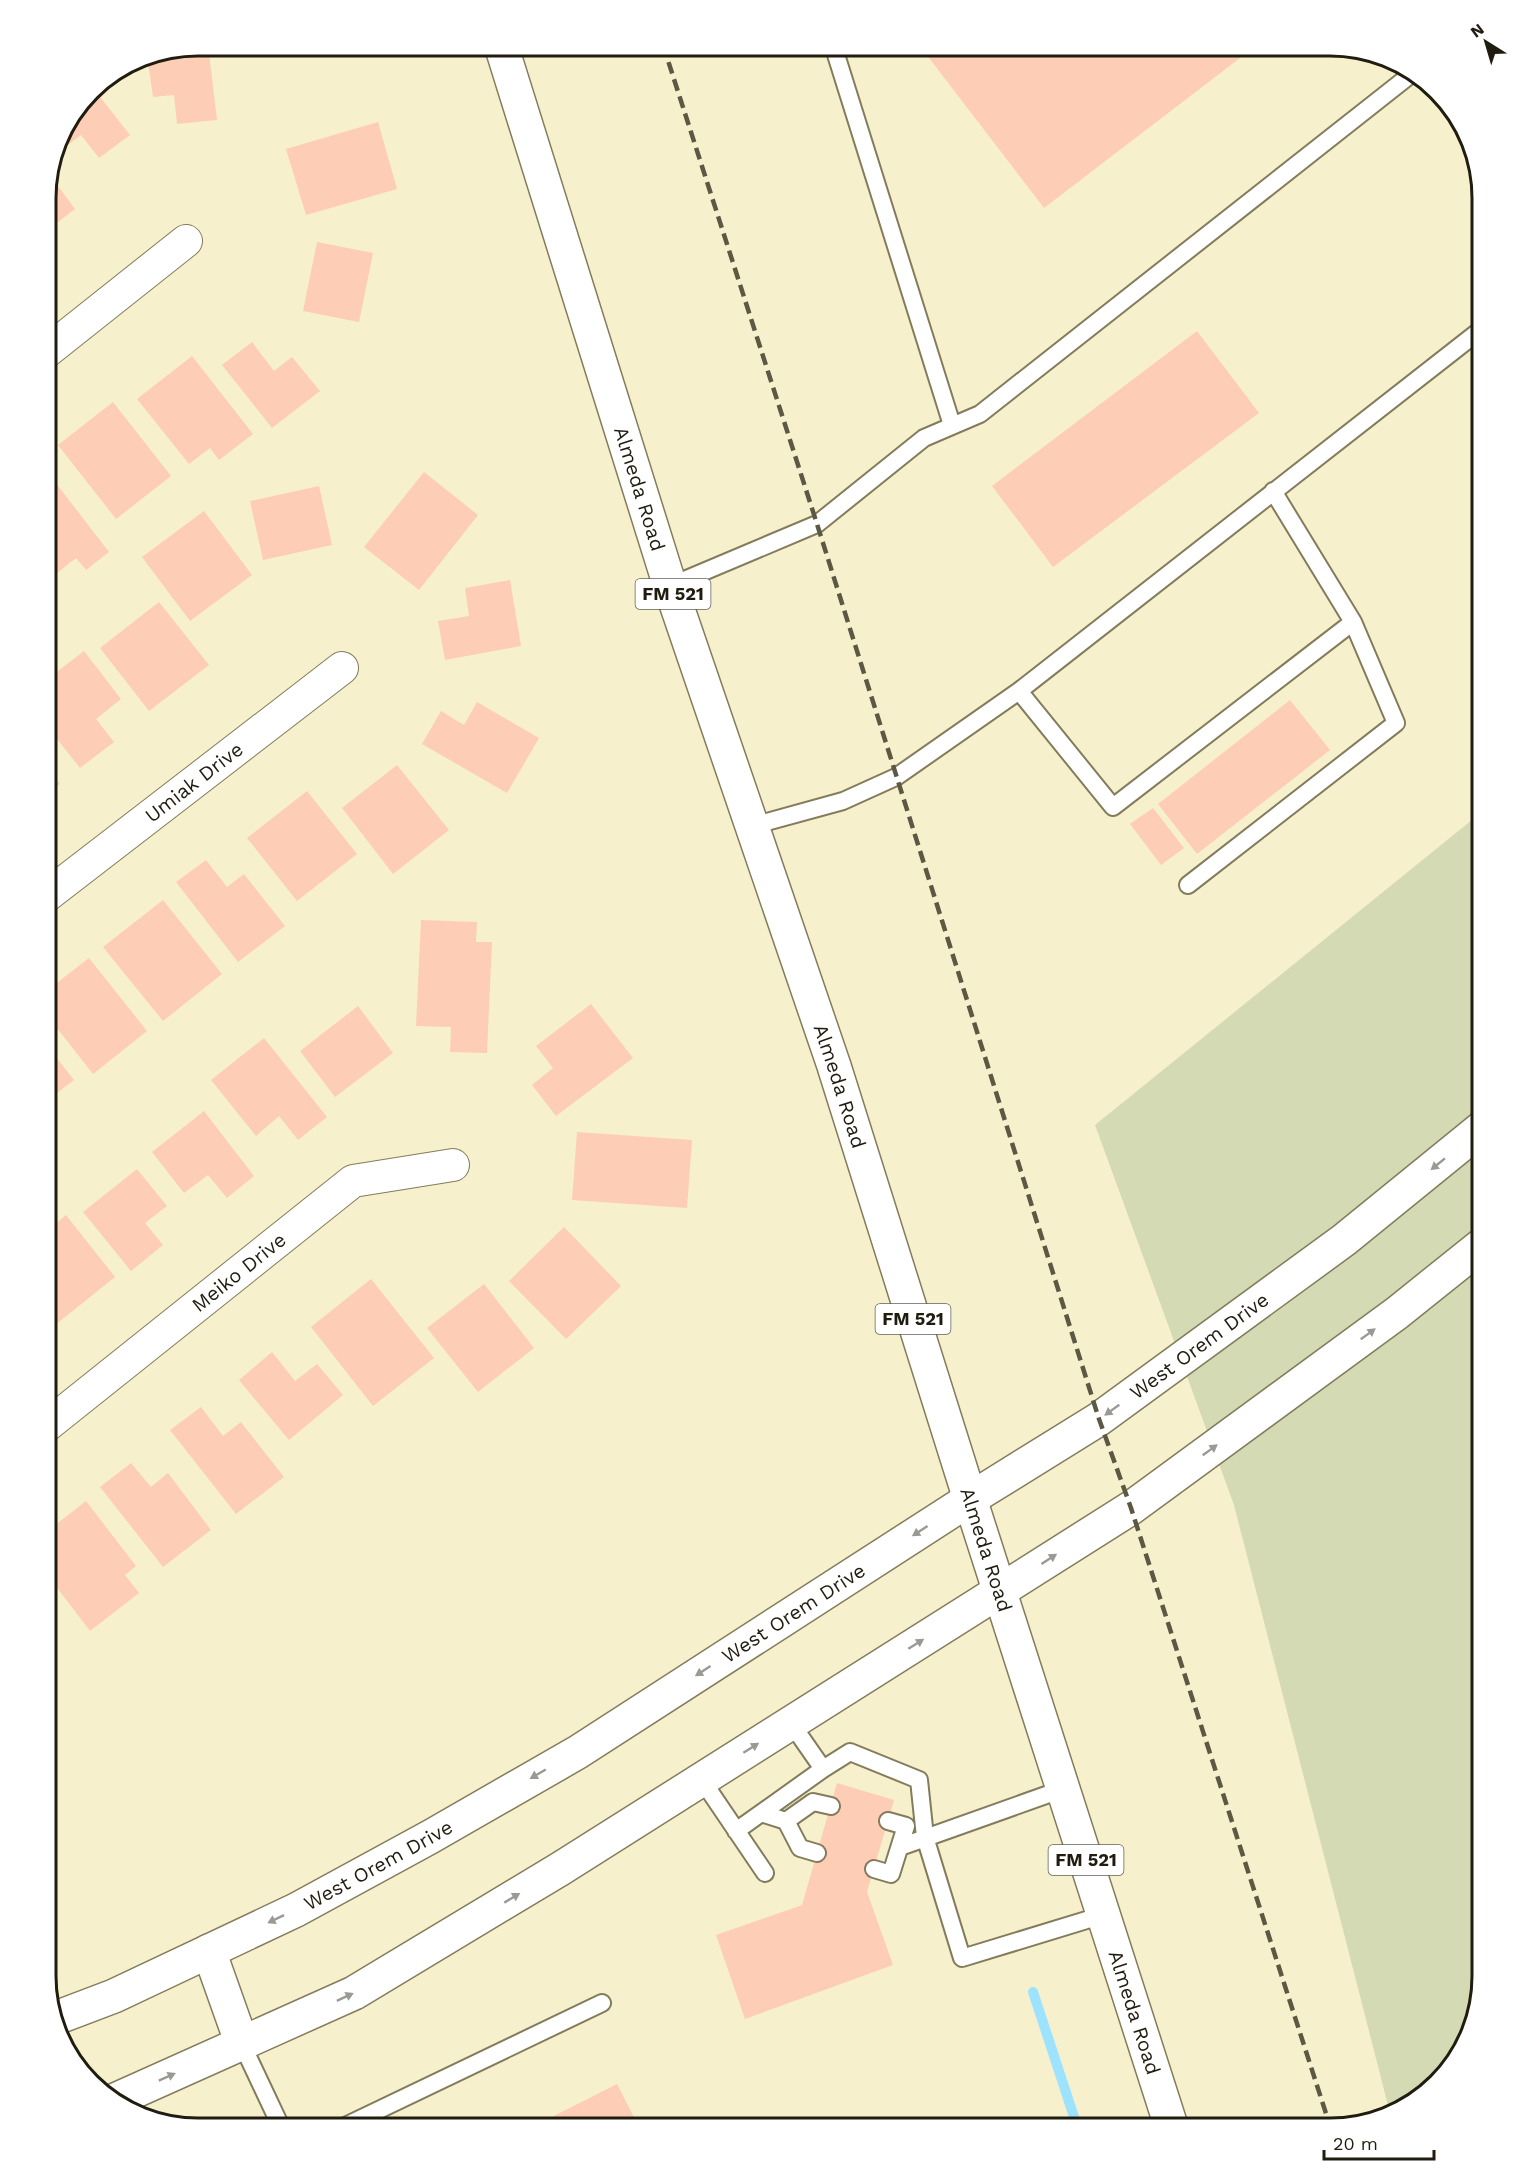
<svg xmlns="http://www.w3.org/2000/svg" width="1528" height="2174" font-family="'Work Sans',sans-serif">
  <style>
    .green { fill: #d4dab4 }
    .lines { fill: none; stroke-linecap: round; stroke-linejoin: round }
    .stream { stroke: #9de3ff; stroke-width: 10 }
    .building { fill: #fecdb5 }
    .lane-casing { stroke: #837c5c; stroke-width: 20 }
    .street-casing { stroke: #837c5c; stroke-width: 34 }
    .secondary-casing { stroke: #837c5c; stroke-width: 36 }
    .primary-casing { stroke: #837c5c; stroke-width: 36 }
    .lane { stroke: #fff; stroke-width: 16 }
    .street { stroke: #fff; stroke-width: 32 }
    .secondary { stroke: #fff; stroke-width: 33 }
    .primary { stroke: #fff; stroke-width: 33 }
    .rail { stroke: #5c5844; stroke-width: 4.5; stroke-dasharray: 12 6; stroke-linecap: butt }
    .oneway { fill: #9b9993 }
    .labels { text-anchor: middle; stroke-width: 4.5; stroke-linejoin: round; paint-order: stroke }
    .shield { fill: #fff; stroke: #636158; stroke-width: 1.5 }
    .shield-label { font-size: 18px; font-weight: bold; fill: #201d10 }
    .street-label { font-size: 20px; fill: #201d10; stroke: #fff }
    .rim { fill: none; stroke: #201d10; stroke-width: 3 }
  </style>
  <rect width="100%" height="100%" fill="#f7f0cc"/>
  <path class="green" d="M1483,811v1166l-20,76 -56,55 -17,5 -156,-608 -139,-380z"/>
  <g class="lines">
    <path class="stream" d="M1033,1992l45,137"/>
  </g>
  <path class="building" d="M197,45h11l9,75 -40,4 -3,-29 -21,2 -6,-42z
    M919,45h338l-213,163z
    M93,88l37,47 -31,23 -18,-23 -25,19 -1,-2 6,-22z
    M378,122l19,67 -91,26 -20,-66z
    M49,174l26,35 -30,23v-45z
    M317,242l56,11 -14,69 -56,-11z
    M1197,331l62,82 -206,154 -61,-81z
    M252,342l22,29 18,-14 28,34 -48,37 -50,-63z
    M192,356l61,78 -34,26 -9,-12 -21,16 -52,-65z
    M113,402l58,74 -55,43 -58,-74z
    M424,472l54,43 -59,75 -55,-43z
    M52,478l57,74 -23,18 -10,-12 -24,19 -7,-10v-84z
    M319,486l13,59 -69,15 -13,-59z
    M204,511l48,64 -62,46 -48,-64z
    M510,580l11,66 -76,14 -7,-39 31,-5 -4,-28z
    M159,602l50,63 -60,46 -49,-63z
    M84,651l37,48 -25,20 18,23 -34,26 -35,-44v-43z
    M1290,700l40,50 -133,104 -39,-50z
    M477,702l62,36 -32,55 -85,-49 19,-33 23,14z
    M397,765l52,65 -56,44 -51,-66z
    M45,766l15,18 -15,11z
    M307,791l50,63 -60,47 -50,-63z
    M1153,808l31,40 -23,17 -31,-41z
    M206,860l21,27 17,-13 41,52 -47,36 -62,-80z
    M163,900l59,74 -59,47 -60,-74z
    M421,920l56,2 -1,20h16l-5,111 -37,-1 1,-25 -35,-1z
    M89,958l58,73 -54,43 -48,-61v-21z
    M591,1004l42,54 -77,58 -24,-31 21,-17 -17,-22z
    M358,1006l35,47 -58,44 -35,-46z
    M264,1038l63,79 -29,23 -19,-24 -23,20 -45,-56z
    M45,1043l29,37 -29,22z
    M204,1111l50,65 -27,22 -19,-23 -24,18 -32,-41z
    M577,1132l115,8 -5,68 -115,-8z
    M137,1169l30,37 -22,17 18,22 -32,26 -48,-59z
    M66,1215l49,62 -60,48 -10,-12v-81z
    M564,1227l57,59 -55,53 -57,-58z
    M371,1279l63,79 -61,48 -62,-79z
    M484,1284l50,64 -56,44 -51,-64z
    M272,1352l23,29 22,-17 26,31 -54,45 -50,-60z
    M201,1407l22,29 18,-14 43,55 -48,37 -66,-84z
    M131,1463l20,24 17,-14 43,57 -48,37 -63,-80z
    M86,1501l50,65 -11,9 14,18 -49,38 -45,-59v-39z
    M837,1783l57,17 -27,92 26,73 -148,54 -29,-84 86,-30z
    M617,2084l23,45h-112z"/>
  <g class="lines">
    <g class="lane-casing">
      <path id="lane" d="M833,45l119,380
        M670,586l147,-62 107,-86 56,-24 434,-342
        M1019,691l94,116 240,-185
        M752,826l91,-25 53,-24 123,-86 464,-363
        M1188,885l208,-162 -43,-101 -80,-131
        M791,1723l32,46 27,-17 69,28 6,57 37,121 141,-43
        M702,1780l63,93
        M761,1813l25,8 27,-19 18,4
        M786,1821l14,27 17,5
        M736,1831l87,-62
        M900,1847l163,-58
        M874,1869l17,5 15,-48 -18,-5
        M242,2044l40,85
        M339,2129l263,-126"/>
    </g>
    <g class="street-casing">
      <g id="street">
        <path d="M45,353l141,-112"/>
        <path id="s1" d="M45,897l297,-229"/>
        <path id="s2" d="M45,1427l308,-246 100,-16"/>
      </g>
    </g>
    <g class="secondary-casing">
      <g id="secondary">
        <path d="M209,1951l33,93"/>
        <path id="s3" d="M56,2018l58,-22 182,-86 134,-73 148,-85 392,-253 129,-80 245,-179 139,-113"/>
        <path d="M113,2101l241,-108 206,-124 571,-361 266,-195 86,-69"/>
      </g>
    </g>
    <g class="primary-casing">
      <g id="primary">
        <path id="s4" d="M501,45l169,541 164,480 136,433 202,630"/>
      </g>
    </g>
    <use href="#lane" class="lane"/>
    <use href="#street" class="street"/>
    <use href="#secondary" class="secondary"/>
    <use href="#primary" class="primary"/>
    <path class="rail" d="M663,45l154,479 282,895 32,89 200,621"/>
  </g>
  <defs><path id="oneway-solid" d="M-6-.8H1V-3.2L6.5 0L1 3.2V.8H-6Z" transform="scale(1.5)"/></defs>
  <g class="oneway">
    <use href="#oneway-solid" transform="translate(1438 1164) rotate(141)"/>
    <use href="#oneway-solid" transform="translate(1368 1334) rotate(-36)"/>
    <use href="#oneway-solid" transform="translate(1112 1410) rotate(144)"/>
    <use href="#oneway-solid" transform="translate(1210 1450) rotate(-36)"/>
    <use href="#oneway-solid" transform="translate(920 1531) rotate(147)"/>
    <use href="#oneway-solid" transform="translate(1049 1559) rotate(-33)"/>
    <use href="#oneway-solid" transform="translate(916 1644) rotate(-32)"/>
    <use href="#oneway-solid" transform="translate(703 1671) rotate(147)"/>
    <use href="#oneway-solid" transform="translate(751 1748) rotate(-32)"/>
    <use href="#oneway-solid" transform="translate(538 1774) rotate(150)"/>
    <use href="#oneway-solid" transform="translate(512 1898) rotate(-31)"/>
    <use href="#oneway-solid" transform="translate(276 1919) rotate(154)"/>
    <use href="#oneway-solid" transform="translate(345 1997) rotate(-25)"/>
    <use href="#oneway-solid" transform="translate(167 2077) rotate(-24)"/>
  </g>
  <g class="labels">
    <g class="shield">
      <rect x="635.5" y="579" width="75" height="30" rx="4.5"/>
      <rect x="875.5" y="1304" width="75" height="30" rx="4.5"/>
      <rect x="1048.5" y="1845" width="75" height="30" rx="4.5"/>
    </g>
    <g class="shield-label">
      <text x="673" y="600">FM 521</text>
      <text x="913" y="1325">FM 521</text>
      <text x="1086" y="1866">FM 521</text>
    </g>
    <g class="street-label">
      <text dy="7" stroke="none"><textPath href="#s4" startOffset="465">Almeda Road</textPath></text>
      <text dy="7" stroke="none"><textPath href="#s1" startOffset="188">Umiak Drive</textPath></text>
      <text dy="7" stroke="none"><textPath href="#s4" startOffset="1095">Almeda Road</textPath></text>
      <text dy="7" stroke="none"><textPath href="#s2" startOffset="248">Meiko Drive</textPath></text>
      <text dy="7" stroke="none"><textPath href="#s3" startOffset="1329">West Orem Drive</textPath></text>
      <text dy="7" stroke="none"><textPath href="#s4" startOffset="1581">Almeda Road</textPath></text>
      <text dy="7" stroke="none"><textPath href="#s3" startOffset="843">West Orem Drive</textPath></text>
      <text dy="7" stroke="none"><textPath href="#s3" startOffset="357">West Orem Drive</textPath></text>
      <text dy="7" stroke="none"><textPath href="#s4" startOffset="2067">Almeda Road</textPath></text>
    </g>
  </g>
  <path d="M0 0H1528V2174H0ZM198 56H1330A142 142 0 0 1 1472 198V1976A142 142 0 0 1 1330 2118H198A142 142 0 0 1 56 1976V198A142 142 0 0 1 198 56Z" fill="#fff" fill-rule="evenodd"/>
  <path class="rim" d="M198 56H1330A142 142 0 0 1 1472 198V1976A142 142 0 0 1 1330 2118H198A142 142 0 0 1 56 1976V198A142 142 0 0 1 198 56Z"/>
  <g transform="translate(1486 42) rotate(323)" stroke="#ffffff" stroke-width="4.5" paint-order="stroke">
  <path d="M0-4.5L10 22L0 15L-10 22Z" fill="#201d10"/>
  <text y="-9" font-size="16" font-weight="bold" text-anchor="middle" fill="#201d10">N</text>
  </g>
  <path d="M1324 2150v9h110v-9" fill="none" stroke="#201d10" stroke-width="3"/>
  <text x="1333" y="2150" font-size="18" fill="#201d10" stroke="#ffffff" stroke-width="4.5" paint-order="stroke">20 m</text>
</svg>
